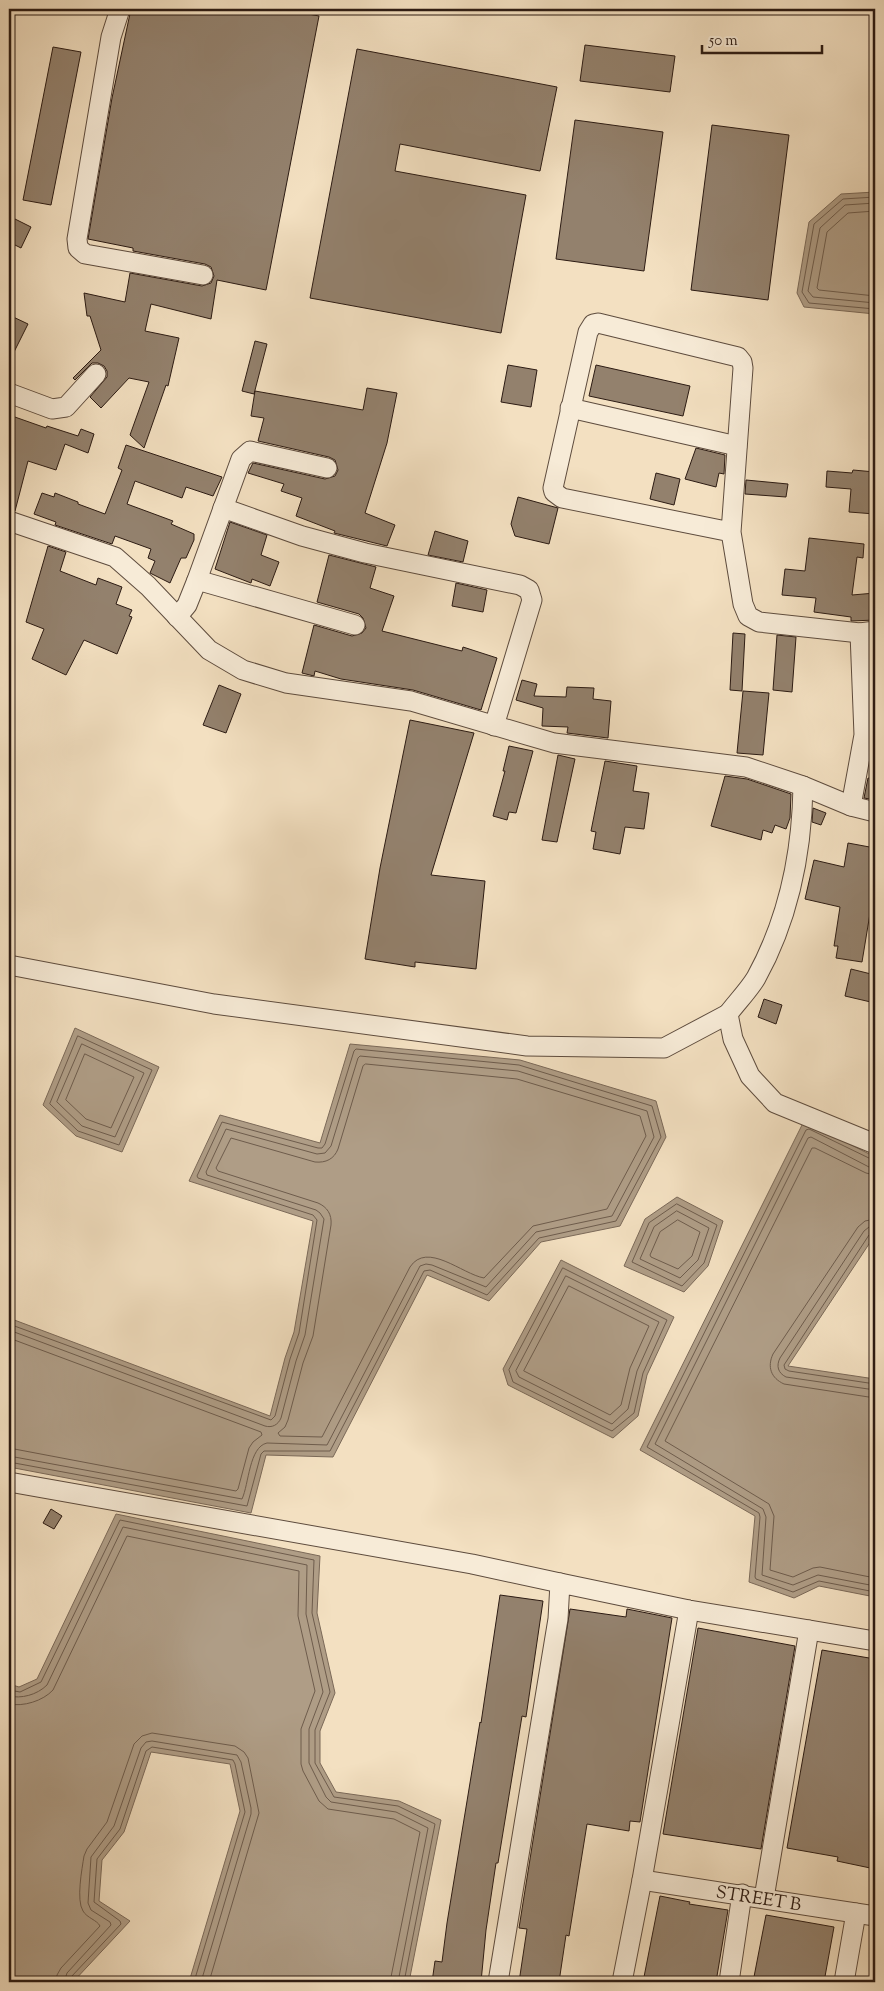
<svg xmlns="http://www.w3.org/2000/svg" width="884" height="1991" font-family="'Sorts Mill Goudy',serif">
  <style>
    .water { fill: #af9d86; stroke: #7b6958 }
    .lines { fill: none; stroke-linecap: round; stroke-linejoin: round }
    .shore { stroke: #6e5c4c; stroke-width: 1 }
    .building { fill: #93816d; stroke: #2c1b13 }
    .minor-casing { stroke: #5e4c3e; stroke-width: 21 }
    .minor { stroke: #f7ebd7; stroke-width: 19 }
    .labels { text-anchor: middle; stroke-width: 4; stroke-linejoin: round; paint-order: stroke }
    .street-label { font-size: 18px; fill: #2c1b13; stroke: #f7ebd7 }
  </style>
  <rect width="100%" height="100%" fill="#f3e0c1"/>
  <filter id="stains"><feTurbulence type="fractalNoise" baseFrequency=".004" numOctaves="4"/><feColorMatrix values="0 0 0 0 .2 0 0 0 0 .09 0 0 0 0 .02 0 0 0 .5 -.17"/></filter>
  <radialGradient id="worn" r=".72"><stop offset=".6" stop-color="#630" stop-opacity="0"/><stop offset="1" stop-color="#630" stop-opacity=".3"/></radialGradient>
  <path class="water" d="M875,192v122l-71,-7 -7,-14 12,-71 32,-28z
    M75,1028l84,39 -37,85 -46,-16 -33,-31z
    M350,1044l170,16 136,41 10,36 -46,89 -79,16 -52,59 -62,-26 -94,182 -67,-2 -15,58 -242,-46v-149l261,98 15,-58 9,-26 19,-111 -124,-40 31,-66 100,28z
    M804,1121l71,36v78l-87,131 87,13v218l-56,-11 -25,12 -45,-16 6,-66 -115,-66z
    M677,1197l46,24 -15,45 -24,26 -60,-26 21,-47z
    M561,1260l113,57 -27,58 -9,41 -25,22 -105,-53 -5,-16z
    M116,1514l204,42 -3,57 18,80 -15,38v32l16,29 63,9 42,19 -32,162h-220l51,-171 -10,-47 -79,-12 -27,80 -22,28 -3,41 31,20 -57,61h-64v-298l10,3 18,-8z"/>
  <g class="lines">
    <path class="shore" d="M875,197l-32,2 -29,25 -12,68 7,11 66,6
      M875,203l-30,2 -25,23 -12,63 5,6 62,6
      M875,211l-27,2 -21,19 -10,56 2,2 56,6
      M78,1036l74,34 -33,75 -41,-14 -28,-27z
      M82,1044l62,29 -29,64 -33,-11 -25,-24z
      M85,1054l49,23 -23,51 -25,-9 -20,-19z
      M366,1064l151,15 123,37 6,20 -39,73 -74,17 -49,52c-22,-4 -57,-37 -74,-11l-88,170 -42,-1 -2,-3 7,-6 3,-7 15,-57 10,-27 18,-111c1,-11 -4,-18 -13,-22l-100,-32 -2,-3 15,-30 84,24c11,1 19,-3 23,-13l25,-83z
      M875,1161l-66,-32 -3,1 -159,317 112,66 1,4 -5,60 1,2 37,13 26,-11 56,11
      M875,1168l-6,-1 -58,-30 -3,1 -153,306 108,65 3,8 -4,58 31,10 25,-10 57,11
      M875,1175l-9,-2 -51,-25h-3l-147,293 104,63 5,12 -4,54 23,7 20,-9 7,-1 55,11
      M677,1204l40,21 -13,38 -22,23 -50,-24 17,-39z
      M677,1211l32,17 -11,32 -18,18 -40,-19 14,-32z
      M875,1219l-10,2 -7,6 -85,127c-6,13 -2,24 11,30l91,14
      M678,1220l22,12 -8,24 -14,13 -27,-12 -1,-2 10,-23z
      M875,1226l-6,1 -5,4 -84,127c-4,8 -2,15 6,19l89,13
      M875,1233l-6,2 -85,130 1,4 4,2 86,13
      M563,1268l104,52 -24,53 -9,40 -22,18 -99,-49 -4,-12z
      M566,1276l93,46 -22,49 -9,38 -16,15 -93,-47 -3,-6z
      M569,1286l80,40 -19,42 -9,37 -11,10 -86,-44z
      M9,1324l262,96 4,-4 15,-57 9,-26 18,-113 -4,-5 -115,-37 -1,-2 25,-54 96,26h4l3,-4 29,-93 2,-2 163,16 133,41 9,31 -45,84 -77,17 -52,57 -57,-25 -6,1 -94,180h-66l-3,3 -14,52 -238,-44
      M9,1330l256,96c7,2 13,-1 16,-8l15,-57 9,-26 19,-116 -4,-6 -4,-3 -109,-35 -1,-3 20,-43 91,25 8,-1 6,-7 27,-88 2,-2 158,15 129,40 7,26 -42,79 -76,16 -50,55 -54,-22 -6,-1 -6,2 -93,179 -60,-2c-18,4 -18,41 -25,56l-233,-43
      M9,1338l252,94 1,3 -9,7 -4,6 -11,41 -2,2 -227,-43
      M9,1690l11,2 21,-10 79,-162 194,40 -2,53 18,79 -15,38v33l19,34 64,9 37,18 -31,158
      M9,1696c12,3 28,-1 38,-11l76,-158 184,38 -1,49 17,78 -14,37v34l17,34 5,5 65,10 32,16 -30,154
      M9,1704c14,3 34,-3 44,-14l74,-154 172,35 -1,45 17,75 -14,38v35l2,7 16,30 9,8 66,10 26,13 -30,150
      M56,1982l1,-7 4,-7 39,-42c-3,-6 -13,-8 -17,-15 -7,-11 -1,-42 1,-55l3,-7 20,-27 27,-78 8,-8 10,-3 83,13 9,6 4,6 11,55 -50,169
      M64,1982l3,-9 44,-48 -1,-3 -19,-12 -3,-7 3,-46 23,-31 27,-78 5,-6 6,-1 85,14 4,7 10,46v6l-50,168
      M70,1982l1,-5 50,-53 -1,-3 -26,-19 3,-43 23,-30 26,-78 6,-4 81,13 2,4 10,48 -51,170"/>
  </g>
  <path class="building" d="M131,9h151l37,7 -53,274 -49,-10 -6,39 -60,-15 -6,27 34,7 -11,48 -2,-1 -22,63 -14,-13 19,-53 -20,-4 -28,30 -11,-11 17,-20v-6l-3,-5 -6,-3h-6l-17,17 -2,-2 28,-28 -11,-34h-3l-3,-23 41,9 5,-29 72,13 9,-3 3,-7 -3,-9 -6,-3 -72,-13v-3l-45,-9 24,-141z
    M585,45l90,11 -5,36 -90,-11z
    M53,47l28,5 -30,153 -28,-5z
    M357,49l200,38 -17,84 -140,-27 -5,27 131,24 -25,138 -191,-35z
    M575,120l88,12 -19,139 -88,-12z
    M712,125l77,10 -21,165 -77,-10z
    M9,216l22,11 -10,21 -12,-6z
    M9,315l19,9 -19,38z
    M255,341l12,3 -13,50 -12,-3z
    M508,365l29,5 -6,37 -30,-5z
    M596,365l94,21 -7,30 -94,-20z
    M367,388l30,5 -10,50 -22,70 30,12 -8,21 -53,-13 1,-2 -39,-15 6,-18 -21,-7 3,-7 -36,-11 5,-10 72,16 10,-3 3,-6 -3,-10 -6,-3 -71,-16 6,-23 -13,-2 4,-25 108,19z
    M12,416l34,12 1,-2 31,10 3,-7 13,5 -6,19 -23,-9 -9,26 -28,-9 -13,50 -6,-1v-85z
    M126,445l96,32 -9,19 -27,-9 -4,11 -47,-17 -8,23 46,17 -2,3 23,10v6l-8,18h-5l-11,25 -20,-10 5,-12 -7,-3 3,-9 -36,-13 -3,8 -57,-19 1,-3 -22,-8 8,-21 12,4 1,-4 23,9v2l27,10 17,-44 -4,-2z
    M696,448l29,7 -1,19 -5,-1 -3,14 -31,-8z
    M853,470l22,2v42l-26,-2 2,-23 -25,-2 1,-16 25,2z
    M656,473l24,6 -6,26 -24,-6z
    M746,480l42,4 -2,13 -41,-3z
    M518,497l40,11 -9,36 -34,-8 -4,-12z
    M230,522l37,13 -6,20 18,7 -9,24 -18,-7 -1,4 -36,-14z
    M435,531l33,10 -5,21 -35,-7z
    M809,538l55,6 -1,14 -6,-1 -5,38 23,-2v27l-24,1v-4l-37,-5 2,-14 -34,-3 3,-26 20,2z
    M48,546l18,6 -6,19 36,14 2,-7 24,9 -6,17 16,6 -3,6 3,1 -15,37 -33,-14 -18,35 -34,-16 12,-30 -18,-7z
    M329,555l47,12 -6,21 24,8 -12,35 80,20 1,-4 34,11 -16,52 -68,-20 -72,-11 -26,-8 -1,5 -12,-3 12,-48 38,11 10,-3 4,-5 -3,-10 -4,-4 -42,-12z
    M456,583l31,7 -4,22 -31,-6z
    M733,633l12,1 -3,57 -12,-1z
    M777,635l19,2 -4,55 -19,-2z
    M522,680l15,4 -3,12 32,1 1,-10 27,1 -1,11 18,2 -3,37 -41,-5 1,-6 -26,-1 1,-18 -27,-8z
    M219,685l22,9 -15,39 -23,-8z
    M743,691l26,2 -6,62 -26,-2z
    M410,720l64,13 -43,142 54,6 -9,88 -61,-7v5l-50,-8 15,-91z
    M509,746l24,5 -17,62 -7,-1 -2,8 -14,-4 12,-45h-2z
    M558,755l17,4 -18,83 -15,-2z
    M605,761l32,5 -4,25 16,2 -5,36 -19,-2 -5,27 -27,-5 3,-17 -5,-1z
    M725,776l22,3 44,15 -1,24 -4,11 -11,-4 -3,8 -9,-3 -2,10 -50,-14z
    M868,778l7,1v21l-11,-2z
    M813,808l13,5 -5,12 -9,-3z
    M848,843l27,5v35l-13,79 -26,-4 2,-12h-4l6,-39 -35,-8 9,-39 30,7z
    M851,969l24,6v28l-30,-7z
    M764,999l18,6 -6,19 -18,-7z
    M51,1509l11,7 -8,13 -11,-6z
    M500,1595l43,6 -17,116 -4,-1 -24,147h-2l-10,67 -5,52h-49l3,-21 7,1 5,-39 33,-201 1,1z
    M570,1609l56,8 1,-8 45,9 -32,204 -10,-1 -1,10 -42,-7 -18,112 -3,-1 -7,47h-40l8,-53 -8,-1z
    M698,1628l97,18 -34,203 -98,-15z
    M822,1650l53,9v210l-38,-8 1,-4 -51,-9z
    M660,1896l30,6 -1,2 39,6 -12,72h-73z
    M766,1915l68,12 -10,55h-71z"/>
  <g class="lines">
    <g class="minor-casing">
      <g id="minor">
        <path d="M120,9l-9,28 -34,202 1,9 7,6 118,21"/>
        <path d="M9,393l43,16 14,-2 30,-33"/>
        <path d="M570,408l167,38"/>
        <path d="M223,508l79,28 63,17 155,32 9,5 3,10 -38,126"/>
        <path d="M9,521l106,36 33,29 61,64 34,20 43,13 125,18 143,42 192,24 57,19 48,20 24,6"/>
        <path d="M731,532l-169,-34 -8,-6 -1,-4 35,-156 5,-8 5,-1 140,34 4,5 1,6 -12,164 12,72 5,12 11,6 101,11 15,-2"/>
        <path d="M197,580l158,45"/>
        <path d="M177,617l10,-12 10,-25 44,-121 9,-8 77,17"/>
        <path d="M803,786c-1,66 -15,134 -47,192 -8,13 -19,24 -28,36l5,25 17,37 25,27 100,41"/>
        <path d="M851,806l13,-71 -4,-102"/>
        <path d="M9,965l205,39 313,42 137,2 64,-34"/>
        <path d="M9,1482l463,82 88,19"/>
        <path id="s1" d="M642,1880l233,36"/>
        <path d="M764,1898l45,-268"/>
        <path d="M498,1982l60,-363 2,-36 129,27 186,31"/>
        <path d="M622,1982l20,-102 47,-270"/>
        <path d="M729,1982l13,-88"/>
        <path d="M844,1982l12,-69"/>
      </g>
    </g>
    <use href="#minor" class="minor"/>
  </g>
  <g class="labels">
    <g class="street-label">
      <text dy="6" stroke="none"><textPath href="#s1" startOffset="118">STREET B</textPath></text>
    </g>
  </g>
  <rect width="884" height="1991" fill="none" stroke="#f3e0c1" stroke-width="30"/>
  <rect x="10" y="10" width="864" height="1971" fill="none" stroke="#2c1b13" stroke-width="2.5"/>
  <rect x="15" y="15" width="854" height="1961" fill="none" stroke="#2c1b13"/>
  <path d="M702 45v8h120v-8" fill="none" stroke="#2c1b13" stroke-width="2.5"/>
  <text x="709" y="45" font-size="15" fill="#2c1b13" stroke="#f7ebd7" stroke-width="4" paint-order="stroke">50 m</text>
  <rect width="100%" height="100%" filter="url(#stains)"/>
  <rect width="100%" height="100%" fill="url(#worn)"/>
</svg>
